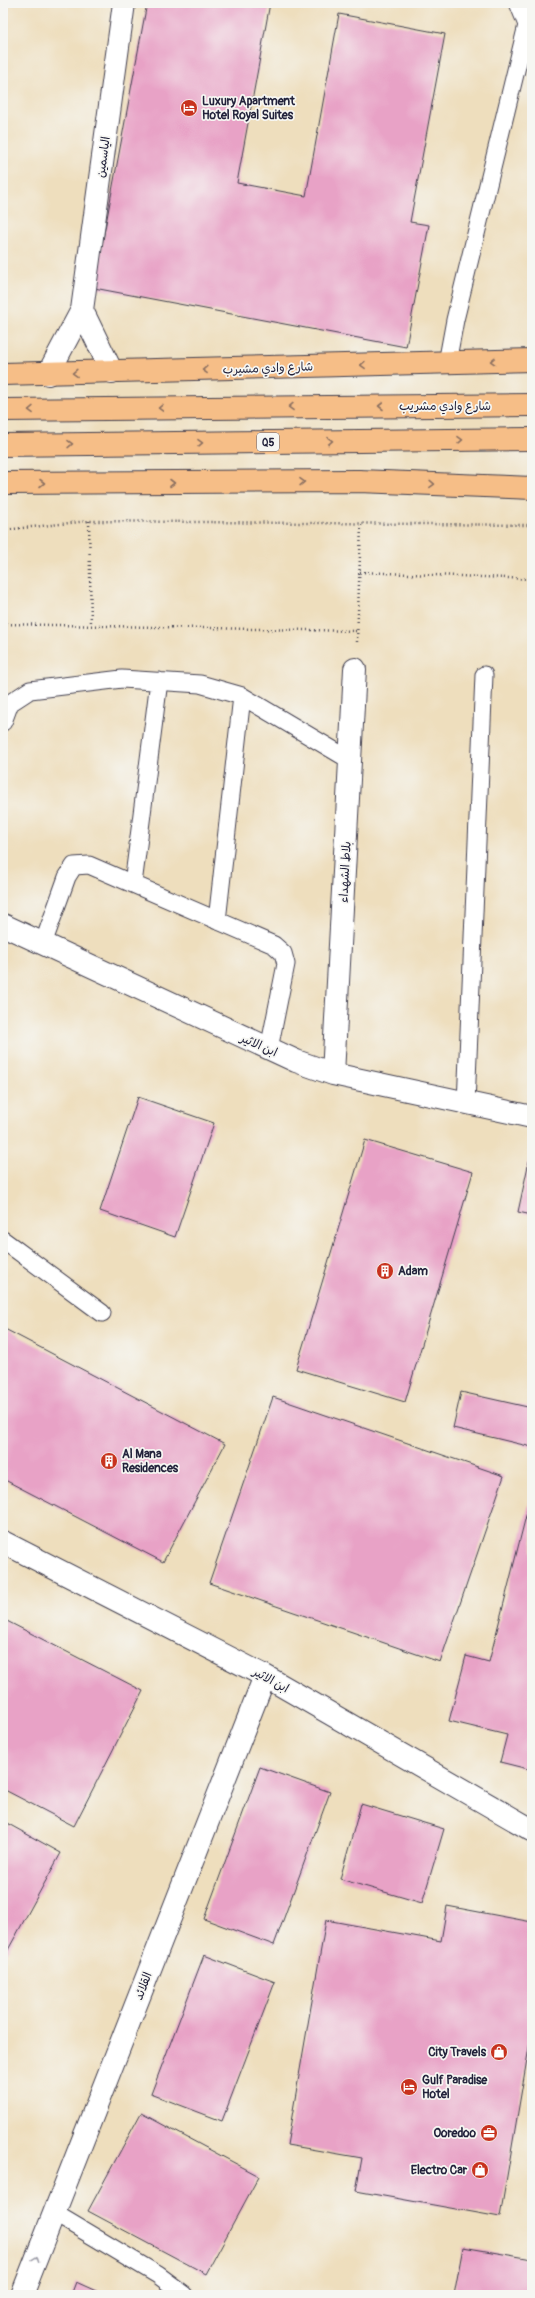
<svg xmlns="http://www.w3.org/2000/svg" width="535" height="2298" font-family="Pangolin,'Playpen Sans Arabic',sans-serif">
  <style>
    .building { fill: #e8a2c6 }
    .lines { fill: none; stroke-linecap: round; stroke-linejoin: round }
    .lane-casing { stroke: #413e4e; stroke-width: 19 }
    .street-casing { stroke: #413e4e; stroke-width: 24 }
    .primary-casing { stroke: #413e4e; stroke-width: 24 }
    .path { stroke: #413e4e; stroke-width: 2.5; stroke-dasharray: 1 3; stroke-linecap: butt }
    .lane { stroke: #fff; stroke-width: 17 }
    .street { stroke: #fff; stroke-width: 22 }
    .primary { stroke: #f6be87; stroke-width: 22 }
    .oneway { stroke: #8c7061 }
    .oneway2 { stroke: #9c9ca7 }
    .labels { text-anchor: middle; stroke-width: 3.5; stroke-linejoin: round; paint-order: stroke }
    .shield { fill: #f6f6f2; stroke: #626272; stroke-width: 1 }
    .shield-label { font-size: 11px; font-weight: bold; fill: #22223b }
    .poi-label { font-size: 12px; font-weight: bold; fill: #22223b; stroke: #f6f6f2; text-anchor: start }
    .street-label { font-size: 12px; fill: #22223b; stroke: #f6f6f2 }
  </style>
  <rect width="100%" height="100%" fill="#f6f6f2"/>
  <filter id="ink" filterUnits="userSpaceOnUse"><feTurbulence type="fractalNoise" baseFrequency=".025" numOctaves="2"/><feDisplacementMap in="SourceGraphic" scale="8" xChannelSelector="R" yChannelSelector="G"/><feConvolveMatrix kernelMatrix="1 2 1 2 8 2 1 2 1" color-interpolation-filters="sRGB"/></filter>
  <filter id="wash" filterUnits="userSpaceOnUse"><feTurbulence type="fractalNoise" baseFrequency=".012" numOctaves="4" result="noise"/><feDisplacementMap in="SourceGraphic" scale="16" xChannelSelector="R" yChannelSelector="G"/><feGaussianBlur stdDeviation="0.9" result="paint"/><feColorMatrix in="noise" values="0 0 0 0 0 0 0 0 0 0 0 0 0 0 0 0 0 1.4 0 .05"/><feComposite in="paint" operator="in"/></filter>
  <g filter="url(#wash)">
    <rect width="100%" height="100%" fill="#eedebd"/>
    <g id="blocks">
      <path class="building" d="M147,3h123l-33,180 69,13 33,-182 106,20 -35,188 19,3 -23,122 -312,-59z
        M138,1097l76,26 -39,114 -75,-26z
        M365,1140l108,32 -68,230 -109,-33z
        M529,1161h3v54l-14,-3z
        M3,1328l222,116 -62,118 -160,-83z
        M461,1392l71,16v39l-79,-19z
        M273,1397l231,79 -64,186 -231,-79z
        M532,1492v278l-32,-8 7,-27 -58,-14 17,-65 23,6z
        M3,1619l140,72 -69,135 -71,-37z
        M260,1767l70,25 -56,153 -70,-26z
        M361,1804l83,25 -22,74 -82,-24z
        M3,1821l58,32 -58,106z
        M447,1906l85,16v108l-32,187 -144,-26 6,-33 -75,-13 39,-225 115,21z
        M204,1955l71,27 -53,139 -71,-27z
        M141,2113l118,63 -53,98 -118,-63z
        M463,2247l69,12 -2,36h-76z
        M76,2282l29,13h-34z"/>
    </g>
  </g>
  <g filter="url(#ink)">
    <use href="#blocks" fill-opacity="0" stroke="#413e4e" stroke-width="1"/>
    <g class="lines">
      <g class="lane-casing">
        <path id="lane" d="M447,363l8,-43 72,-295 -9,-22
          M3,722l7,-19 20,-13 92,-11 78,5 42,12 108,64
          M133,884l26,-203
          M217,921l25,-225
          M43,944l24,-67 7,-11 15,-1 185,80 9,8 3,11 -17,85
          M466,1104l18,-429
          M3,1240l99,73
          M54,2213l104,62 27,20"/>
      </g>
      <g class="street-casing">
        <path id="street" d="M82,310l30,62
          M48,374l34,-64 42,-307
          M3,925l293,136 37,13 199,43
          M333,1074l22,-405
          M3,1542l262,134 267,154
          M22,2295l243,-619"/>
      </g>
      <g class="primary-casing">
        <path id="primary" d="M3,374l529,-14
          M3,410l529,-5
          M3,445l529,-6
          M3,483l356,-2 173,7"/>
      </g>
      <path class="path" d="M89,521l2,104
        M3,530l86,-9 443,4
        M360,572l172,7
        M3,624l355,7
        M357,642l4,-117"/>
      <use href="#lane" class="lane"/>
      <use href="#street" class="street"/>
      <use href="#primary" class="primary"/>
    </g>
    <defs><path id="oneway-chevron" d="M-2-3.5L2.5 0L-2 3.5" fill="none" stroke-width="1.6" stroke-linecap="round" stroke-linejoin="round"/></defs>
    <g class="oneway">
      <use href="#oneway-chevron" transform="translate(493 361) rotate(178)"/>
      <use href="#oneway-chevron" transform="translate(363 365) rotate(178)"/>
      <use href="#oneway-chevron" transform="translate(205 370) rotate(178)"/>
      <use href="#oneway-chevron" transform="translate(75 373) rotate(178)"/>
      <use href="#oneway-chevron" transform="translate(381 406) rotate(180)"/>
      <use href="#oneway-chevron" transform="translate(291 407) rotate(179)"/>
      <use href="#oneway-chevron" transform="translate(161 408) rotate(179)"/>
      <use href="#oneway-chevron" transform="translate(31 410) rotate(179)"/>
      <use href="#oneway-chevron" transform="translate(460 440) rotate(-1)"/>
      <use href="#oneway-chevron" transform="translate(330 441) rotate(-1)"/>
      <use href="#oneway-chevron" transform="translate(200 443) rotate(-1)"/>
      <use href="#oneway-chevron" transform="translate(70 444) rotate(-1)"/>
      <use href="#oneway-chevron" transform="translate(302 482) rotate(-1)"/>
      <use href="#oneway-chevron" transform="translate(42 483)"/>
      <use href="#oneway-chevron" transform="translate(172 483)"/>
      <use href="#oneway-chevron" transform="translate(432 484) rotate(2)"/>
    </g>
    <use class="oneway2" href="#oneway-chevron" transform="translate(36 2259) rotate(-69)"/>
  </g>
  <defs>
    <g id="hotel-disc" transform="scale(0.9)"><circle r="9.5" fill="#c8321e" stroke="#f6f6f2"/><path d="M-6-4.5h1.5V1H6V5H4.5V3h-9V5H-6ZM-4 0a1.8 1.8 0 1 1 3.6 0ZM.5 0V-2.5h3Q6-2.5 6 0Z" fill="#fff"/></g>
    <g id="building-disc" transform="scale(0.9)"><circle r="9.5" fill="#c8321e" stroke="#f6f6f2"/><path d="M-4-6H4V6H1V3H-1V6H-4ZM-2.5-4.3h1.7v1.8h-1.7ZM.8-4.3h1.7v1.8H.8ZM-2.5-1h1.7V.8h-1.7ZM.8-1h1.7V.8H.8Z" fill="#fff"/></g>
    <g id="shop-disc" transform="scale(0.9)"><circle r="9.5" fill="#c8321e" stroke="#f6f6f2"/><path d="M-5-2.5h2.3a2.7 3.5 0 0 1 5.4 0H5L5.5 6h-11ZM-1.5-2.5h3a1.5 2.3 0 0 0-3 0Z" fill="#fff"/></g>
    <g id="office-disc" transform="scale(0.9)"><circle r="9.5" fill="#c8321e" stroke="#f6f6f2"/><path d="M-6-3h4V-5.5h4V-3h4V5H-6ZM-1-4.5V-3h2v-1.5ZM-6 0V1H6V0Z" fill="#fff"/></g>
  </defs>
  <g fill-rule="evenodd">
    <use href="#hotel-disc" x="189" y="108"/>
    <use href="#building-disc" x="385" y="1271"/>
    <use href="#building-disc" x="109" y="1461"/>
    <use href="#shop-disc" x="499" y="2052"/>
    <use href="#hotel-disc" x="409" y="2087"/>
    <use href="#office-disc" x="489" y="2133"/>
    <use href="#shop-disc" x="480" y="2170"/>
  </g>
  <g class="labels">
    <rect class="shield" x="257" y="433" width="22" height="18" rx="3"/>
    <g class="shield-label">
      <text x="268" y="446">Q5</text>
    </g>
    <g class="poi-label">
      <text x="202" y="105">Luxury Apartment<tspan x="202" dy="14">Hotel Royal Suites</tspan></text>
      <text x="398" y="1275">Adam</text>
      <text x="122" y="1458">Al Mana<tspan x="122" dy="14">Residences</tspan></text>
      <text x="486" y="2056" text-anchor="end">City Travels</text>
      <text x="422" y="2084">Gulf Paradise<tspan x="422" dy="14">Hotel</tspan></text>
      <text x="476" y="2137" text-anchor="end">Ooredoo</text>
      <text x="467" y="2174" text-anchor="end">Electro Car</text>
    </g>
    <g class="street-label">
      <text transform="translate(103 157) rotate(-82)" y="4">الياسمين</text>
      <text transform="translate(268 368) rotate(-2)" y="4">شارع وادي مشيرب</text>
      <text x="445" y="410">شارع وادي مشريب</text>
      <text transform="translate(345 872) rotate(-87)" y="4">بلاط الشهداء</text>
      <text transform="translate(259 1045) rotate(24)" y="4">ابن الاثير</text>
      <text transform="translate(271 1680) rotate(29)" y="4">ابن الاثير</text>
      <text transform="translate(143 1986) rotate(-69)" y="4">القلائد</text>
    </g>
  </g>
  <rect width="535" height="2298" fill="none" stroke="#f6f6f2" stroke-width="16"/>
</svg>
